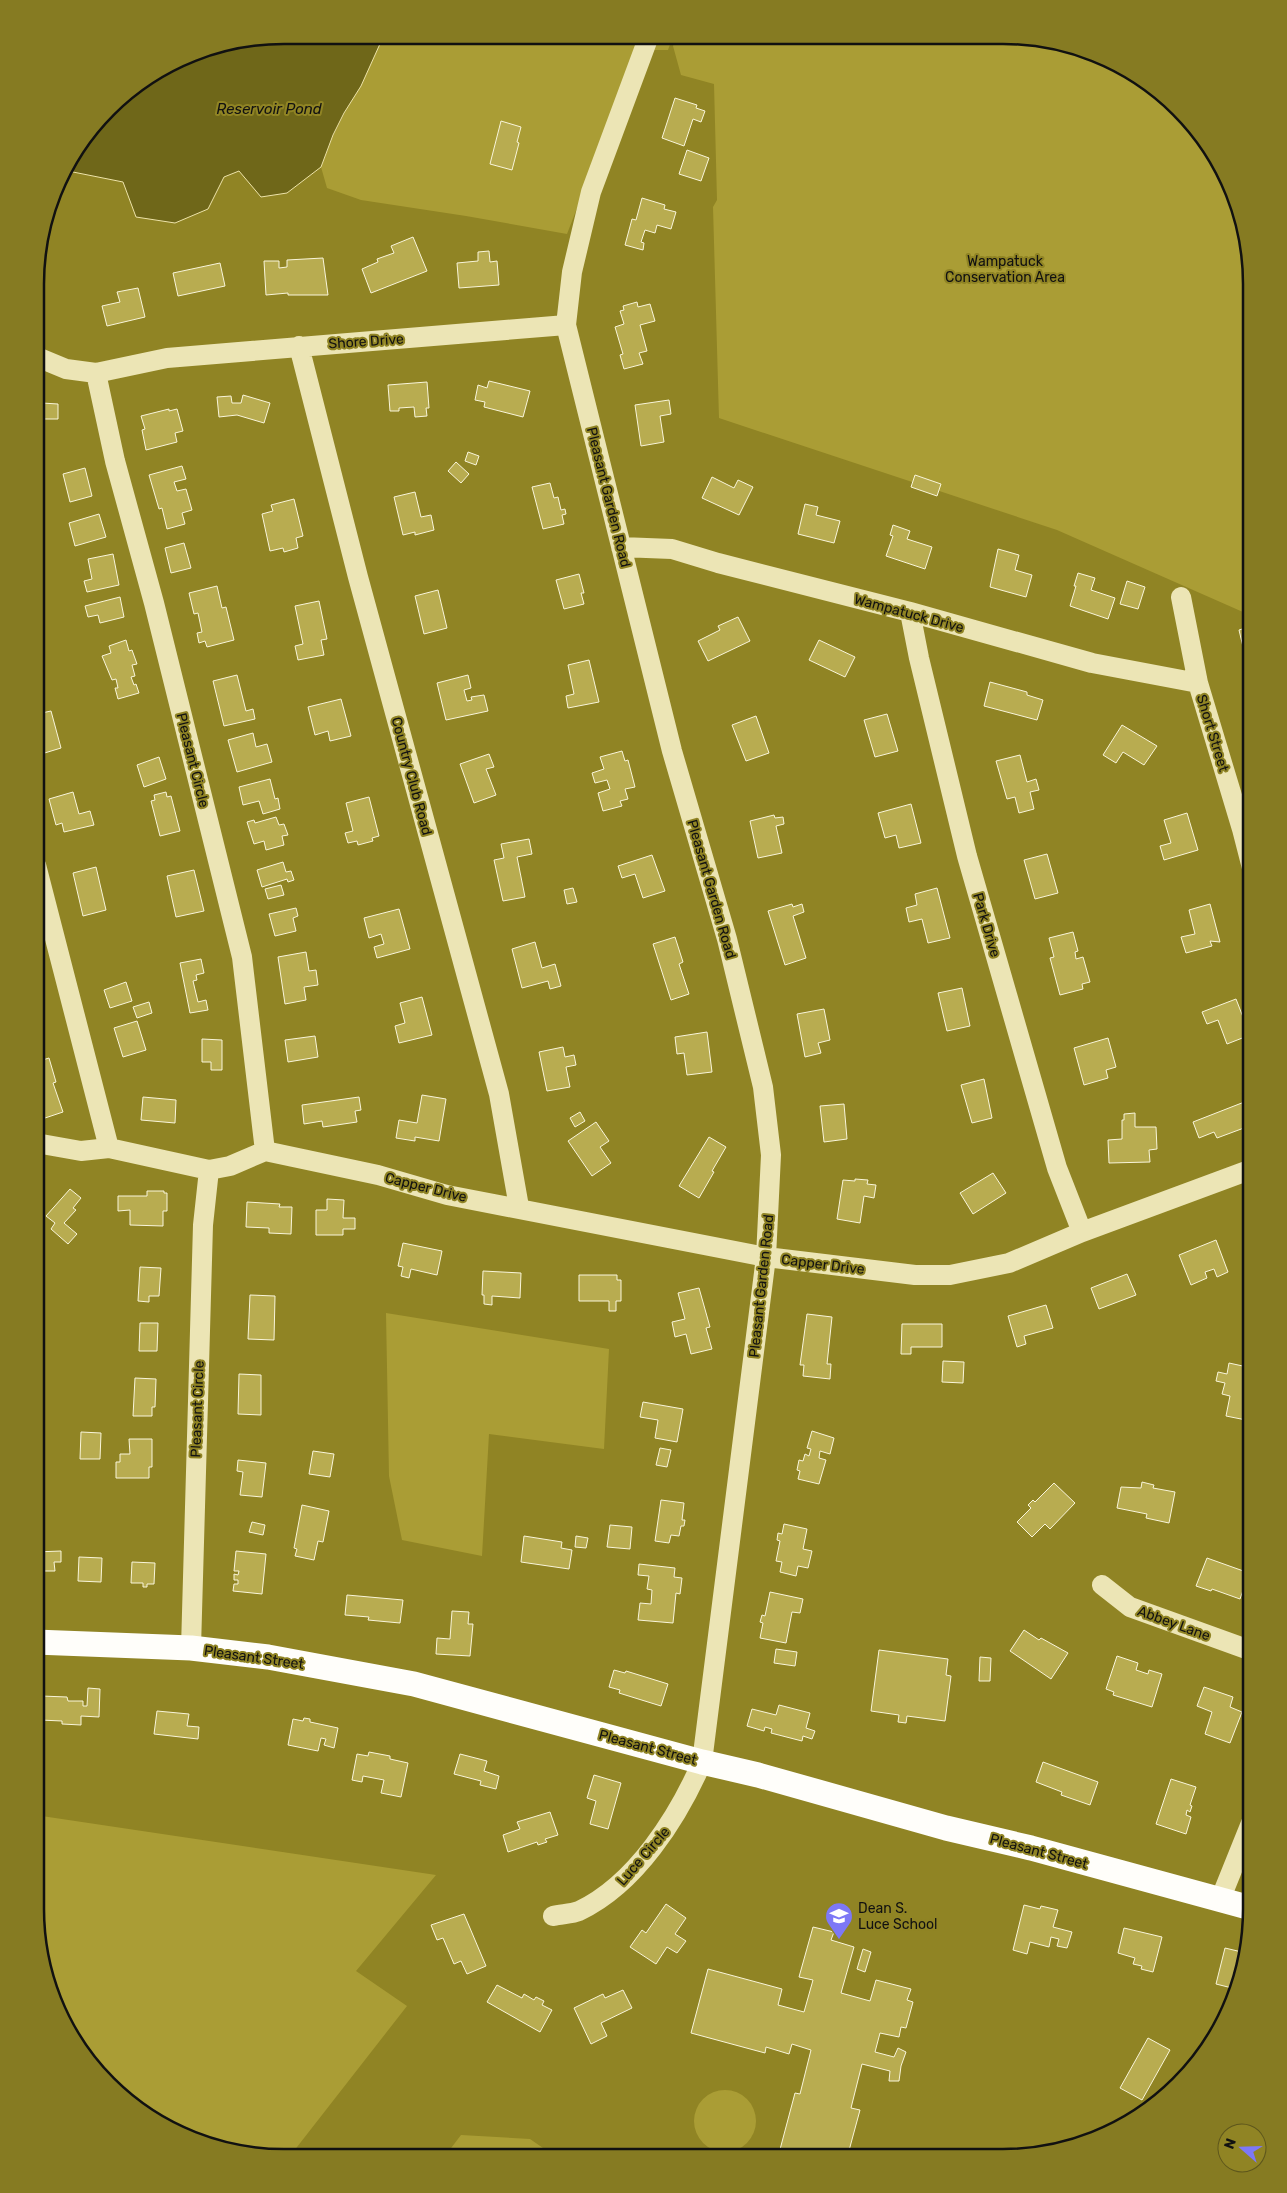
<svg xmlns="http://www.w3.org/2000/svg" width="1287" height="2193" font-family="Rubik,sans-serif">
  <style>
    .green { fill: #aa9d35 }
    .water { fill: #6f6719; stroke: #ede3a9 }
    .building { fill: #b8ac50; stroke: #f9f5da }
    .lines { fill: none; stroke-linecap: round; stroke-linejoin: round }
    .minor { stroke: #ece5b5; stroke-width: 20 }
    .major { stroke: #fffefa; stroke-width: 25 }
    .labels { text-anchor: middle; stroke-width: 4; stroke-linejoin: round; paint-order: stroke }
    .park-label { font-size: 14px; fill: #111; stroke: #908424 }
    .street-label { font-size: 14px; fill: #111; stroke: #908424 }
    .poi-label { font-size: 14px; fill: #111; stroke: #908424; text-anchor: start }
    .water-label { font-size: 15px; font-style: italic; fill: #111; stroke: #908424 }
    .rim { fill: none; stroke: #111; stroke-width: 2.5 }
  </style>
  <rect width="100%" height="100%" fill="#908424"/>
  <path class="green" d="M384,35l289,1 -5,14h-30l-71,184 -101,-18 -105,-16 -34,-12 -6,-21 12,-31z
    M677,36l359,1 63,17 56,33 46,46 32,56 19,95v332l-195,-86 -338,-112 -6,-211 4,-7 -3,-116 -33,-9 -8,-29z
    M386,1313l223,36 -5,100 -115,-15 -7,122 -80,-16 -13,-64z
    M35,1815l401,60 -80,96 51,35 -117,150h-39l-62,-17 -56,-32 -46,-46 -33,-57 -19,-95z
    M694 2121a31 31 0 1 1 62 0a31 31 0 1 1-62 0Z
    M461,2135l69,4 26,18 -111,-1z"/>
  <path class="water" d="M284,35h100l-23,51 -17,27 -11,22 -12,32 -34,26 -26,4 -22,-26 -15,6 -16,32 -33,14 -39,-6 -13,-35 -60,-12 56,-73 70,-43z"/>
  <path class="building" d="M675,98l22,7 -1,3 9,3 -4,11 -8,-3 -9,27 -22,-8z
    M501,121l20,6 -4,15 2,1 -7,27 -22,-6z
    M687,150l22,8 -8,23 -22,-7z
    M642,198l23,7 -1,4 12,3 -5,17 -14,-4 -2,8 -10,-3 -4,12 3,1 -1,7 -18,-5 7,-26 4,1z
    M413,237l14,34 -56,22 -9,-24 16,-7 -1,-3 17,-6 -3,-7z
    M489,251l1,11 7,-1 2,24 -40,3 -2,-25 21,-2v-9z
    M323,258l5,37h-40v-2l-22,2 -2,-34h15v7l8,-1v-7z
    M220,263l5,23 -47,10 -5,-23z
    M138,288l7,29 -38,9 -5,-20 18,-4 -3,-10z
    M637,302l1,5 12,-3 5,17 -15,4 7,26 -8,2 4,11 -19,5 -4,-14 3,-1 -8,-27 9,-3 -4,-13 4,-1 -1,-4z
    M489,381l41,10 -7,26 -39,-10 1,-5 -10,-2 3,-15 9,3z
    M427,382l2,26h-3l1,8 -12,1 -1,-10 -15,1v3h-9l-2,-26z
    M243,395l27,8 -6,20 -27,-8 -18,2 -2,-20 14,-1 1,7h9z
    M37,397h5v6l16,1v15h-17v9h-4z
    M669,400l2,14 -11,2 4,26 -23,4 -6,-41z
    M169,409v2l8,-2 6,22 -8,2 2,9 -31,8 -4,-20 3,-1 -4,-13z
    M468,452l11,4 -3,9 -11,-4z
    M456,462l13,12 -8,9 -13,-12z
    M182,466l4,13 -12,3 3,9 9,-2 6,21 -10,3 3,11 -18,5 -5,-21 -3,1 -10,-34z
    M85,468l7,28 -22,6 -7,-28z
    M915,475l26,9 -4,12 -26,-9z
    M712,477l22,11 4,-8 15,7 -14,28 -37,-17z
    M550,483l4,15 4,-1 3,13 4,-1 1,5 -4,1 2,9 -21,5 -11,-42z
    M415,492l6,25 10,-2 3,15 -19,5v-3l-12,3 -9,-38z
    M294,499l9,37 -7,2 2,10 -14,4 -1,-4 -13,3 -8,-37 11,-3 -2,-6z
    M805,504l13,3 -2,8 24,6 -6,22 -36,-9z
    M99,514l7,23 -31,9 -6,-23z
    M893,525l17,6 -3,8 25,8 -7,22 -39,-13 7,-20 -3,-1z
    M184,543l7,25 -20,5 -6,-25z
    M998,549l21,6 -4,15 17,5 -6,22 -36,-10z
    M113,554l6,31 -32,7 -3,-11 8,-2 -4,-20z
    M1078,573l17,5 -4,12 24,8 -7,21 -38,-13 6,-20h-2z
    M579,574l5,19h-3l3,11 -20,5 -8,-29z
    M1127,581l18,6 -7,22 -18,-5z
    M217,586l5,22 4,-1 8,33 -27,7 -2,-6 -6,2 -2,-10 5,-1 -4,-19 -4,1 -5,-21z
    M438,590l9,38 -23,6 -9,-38z
    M120,597l4,20 -24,6 -2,-8 -10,2 -3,-11z
    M319,601l8,38 -6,1 3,15 -26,5 -3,-14 8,-2 -8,-38z
    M738,617l12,24 -42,20 -10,-20 22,-11 -2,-4z
    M1252,626v41l-4,1 -9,-38z
    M126,640l3,11 3,-1 5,14 -5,1 3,11 -4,1 3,8 2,-1 3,9 -21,6 -3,-11h3l-2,-9 -4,1 -10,-24 9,-3 -2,-7z
    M819,640l36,17 -10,20 -36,-17z
    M589,660l10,42 -31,6 -2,-12 8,-2 -6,-29z
    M237,675l9,36 7,-2 2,10 -31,7 -11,-45z
    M468,675l3,13 -7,2 3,11 5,-1 -1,-3 13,-2 4,16 -42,9 -9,-37z
    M990,682l37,10v3l16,5 -6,20 -53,-14z
    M341,699l10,37 -21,5 -2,-10 -13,4 -7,-28z
    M51,711l10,37 -23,7 -1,-41z
    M887,714l11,37 -23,6 -11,-37z
    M756,716l13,37 -23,8 -14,-36z
    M1122,725l35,21 -13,19 -21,-13 -7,11 -13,-8z
    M253,733l3,14 11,-3 5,18 -35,10 -9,-32z
    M622,751l3,10 3,-1 7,27 -10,2 3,10 -8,2 2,5 -19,5 -5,-18 12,-4 -3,-9 -12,3 -3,-10 12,-4 -4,-12z
    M489,754l5,13 -8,2 10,26 -22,8 -14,-39z
    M1020,755l7,27 9,-3 3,11 -9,2 4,17 -15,4 -4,-16 -8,2 -11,-38z
    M159,757l7,22 -22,8 -7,-22z
    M270,779l5,20 3,-1 2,11 -17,5 -4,-13 -16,4 -4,-18z
    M73,792l6,22 11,-3 4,14 -30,7 -2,-9 -6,2 -7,-26z
    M166,792l1,5 4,-1 9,35 -20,5 -9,-35 4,-1 -1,-5z
    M369,797l10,39 -7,2 1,3 -15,4 -1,-4 -9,2 -3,-10 8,-2 -7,-28z
    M911,804l10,39 -22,5 -3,-13 -11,3 -7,-25z
    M1187,813l11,37 -34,10 -4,-14 11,-3 -7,-23z
    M774,815l1,3 8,-1 1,7 -8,2 6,27 -24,5 -8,-37z
    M276,817l3,8 5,-1 4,11 -6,1 2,9 -18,5 -2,-9 -10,3 -7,-22 7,-2 1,3z
    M529,839l3,15 -15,3 8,40 -22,4 -9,-41 10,-2 -3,-14z
    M1047,854l11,39 -23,6 -11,-39z
    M652,855l13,36 -22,7 -8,-24 -13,4 -4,-12z
    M283,862l3,10 5,-1 3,9 -6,2 -1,-3 -25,8 -5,-17z
    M96,867l10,43 -23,6 -10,-43z
    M194,870l10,41 -28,6 -9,-41z
    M281,885l3,10 -16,4 -3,-10z
    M573,888l4,14 -10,2 -3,-14z
    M937,888l13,50 -22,5 -6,-24 -13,3 -3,-14 11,-3 -2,-11z
    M792,904l1,3 9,-3 2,8 -11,4 13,42 -21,7 -17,-54z
    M1210,904l10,38 -10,-1 2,5 -26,7 -5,-16 14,-3 -6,-24z
    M296,908l2,8 -5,2 3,13 -21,5 -6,-22z
    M399,909l11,40 -33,9 -3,-11 10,-3 -3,-10 -12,4 -5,-20z
    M1073,932l5,19 -3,1 1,7 7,-2 7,25 -8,2 1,5 -23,6 -10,-37 4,-1 -5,-19z
    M675,937l8,25 -4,2 10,30 -18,6 -18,-56z
    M535,942l7,26 13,-4 6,22 -11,3 -2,-8 -26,7 -10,-39z
    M306,952l3,19 7,-1 2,15 -14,2 2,13 -21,4 -7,-47z
    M201,959l3,14 -8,2 1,5 -4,1 5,21 8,-2 2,10 -18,3 -10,-50z
    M126,982l6,19 -22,7 -6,-18z
    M962,988l8,38 -23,5 -9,-38z
    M422,997l10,38 -33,8 -4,-17 10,-3 -5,-20z
    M1236,999l14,36 -23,9 -9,-24 -11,4 -5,-12z
    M149,1002l3,11 -15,5 -4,-11z
    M824,1009l6,31 -12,3 3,10 -16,4 -8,-43z
    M137,1021l9,29 -23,7 -9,-29z
    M707,1032l5,40 -25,3 -3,-22 -7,1 -2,-17z
    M315,1036l3,21 -30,5 -3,-22z
    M1108,1038l8,29 -10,3 2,8 -24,7 -10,-37z
    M202,1039l20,1v30h-11v-8h-9z
    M563,1047l2,10 9,-2 2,10 -10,2 4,20 -23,4 -8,-39z
    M49,1058l7,24 -3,1 10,29 -24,8 -3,-9v-49z
    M984,1079l8,39 -20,5 -11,-38z
    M422,1095l24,4 -7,42 -24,-4v4l-19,-3 3,-18 18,3z
    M143,1097l33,3 -1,23 -34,-3z
    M359,1097l2,13 -6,1 2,11 -34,5 -1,-6 -18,3 -2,-19z
    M1252,1099v26l-35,13 -3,-6 -15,6 -6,-16z
    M844,1104l3,35 -23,3 -4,-36z
    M580,1112l5,9 -10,6 -5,-9z
    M1135,1113v14h21l1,22 -8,1 1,12 -41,1 -1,-23 14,-1v-19h2v-6z
    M596,1122l13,19 -9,6 11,16 -19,13 -24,-35z
    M709,1137l17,10 -14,24 2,1 -15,26 -20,-12z
    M993,1173l13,20 -33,21 -13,-21z
    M855,1179l13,1 -1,4 9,1 -2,13 -10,-2 -4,27 -23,-4 6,-39 12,1z
    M70,1189l11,9 -8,10 3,2 -12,13 13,11 -9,10 -17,-15 4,-6 -9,-7z
    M147,1191h17v2h3v18h-4v15l-33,-1v-15l-12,1v-15h29z
    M327,1199l17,1 -1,18h12v11h-12v6h-27v-25h11z
    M247,1202l33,2 -1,3h13l-1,27 -22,-1v-5l-23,-1z
    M1216,1240l12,32 -11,5 -3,-8 -9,3 2,6 -16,7 -12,-30z
    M403,1243l39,8 -5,24 -26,-6 -2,9 -8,-2 2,-9 -5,-1z
    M140,1267l21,1 -2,28h-10v6l-11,-1z
    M483,1271l38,2 -1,25 -28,-2v9l-8,-1v-9h-2z
    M1127,1274l9,21 -37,14 -8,-21z
    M579,1275h38v5h4v21h-5v10h-7v-10h-30z
    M699,1288l11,39 -4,1 6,21 -21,5 -5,-20 -11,3 -3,-15 13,-3 -7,-26z
    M250,1295l25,1 -1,44 -26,-1z
    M1046,1305l7,23 -29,8 2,8 -9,3 -9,-31z
    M807,1314l25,3 -5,47h4l-1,15 -27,-3 1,-11h-4z
    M140,1323h18l-1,28h-18z
    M902,1324h40v23h-31v7h-10z
    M943,1361l21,1 -1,21 -21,-1z
    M1229,1363l23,5v34l-6,18 -20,-4 4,-20 -8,-2 3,-11 -9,-2 2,-9 9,2z
    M239,1374l22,1v40l-23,-1z
    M135,1378l21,1 -1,28h-3v9h-19z
    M643,1402l40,7 -6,33 -22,-4 3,-18 -18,-3z
    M812,1431l22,7 -4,16 -10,-3 -1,7 7,2 -7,24 -21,-5 2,-8 -3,-1 2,-10 4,1 2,-7 4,2 2,-7 -4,-1z
    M81,1432l20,1 -1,26h-20z
    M129,1439h23v28h-3v11h-33v-16h4v-8h10z
    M660,1448l11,2 -4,17 -11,-2z
    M313,1451l21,3 -4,23 -21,-3z
    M238,1460l28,3 -4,34 -22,-2 3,-23 -6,-1z
    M1142,1482l12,3 -1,3 22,4 -6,31 -23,-5 1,-4 -30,-6 4,-21 20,1z
    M1054,1483l21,20 -25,26 -5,-5 -13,13 -15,-15 14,-14 -3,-3 5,-5 2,2z
    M661,1500l23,3 -2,17h3l-1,6h-3l-2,10 -8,-1 -2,8 -14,-2z
    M302,1505l27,6 -6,31 -5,-1 -4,19 -19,-4 2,-7 -3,-1z
    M252,1522l13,3 -2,10 -14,-3z
    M784,1524l23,5 -4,20 9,2 -4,17 -10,-2 -2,10 -16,-4 2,-10 -6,-1 4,-20 -3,-1 1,-7 4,1z
    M610,1525l22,2 -2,22 -23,-2z
    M524,1536l38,6 -1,6 11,2 -3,19 -48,-7z
    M576,1536l12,2 -2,10 -11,-1z
    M61,1551v11h-7l1,9h-20v-19z
    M236,1551l30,3 -4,40 -29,-3 1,-7h4v-4h-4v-6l4,1 1,-4h-5z
    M79,1557l23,1 -1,24 -23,-1z
    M1207,1558l42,15 -9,26 -28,-10 -1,2 -15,-5z
    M132,1562l23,1 -1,21h-7v3h-4v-4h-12z
    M639,1564l36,4 -1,9 8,1 -2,16 -4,-1 -3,30 -35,-3 2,-17 11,1 1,-14 -5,-1 2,-13 -11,-1z
    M770,1592l33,7 -3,14 -8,-1 -6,31 -26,-5 3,-15 -3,-1 2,-7 3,1z
    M347,1595l56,5 -3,23 -32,-3 1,-3 -24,-2z
    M452,1611l17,1 -1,12h5l-3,32 -34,-2 1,-16 13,1z
    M1024,1630l15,10 2,-2 27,15 -17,26 -41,-28z
    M776,1649l21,3 -2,14 -21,-3z
    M879,1650l69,9 -2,16 5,1 -6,45 -38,-5 -1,7 -8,-1 1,-7 -28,-4z
    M1117,1656l21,7 -2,7 12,4 1,-4 13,4 -10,33 -39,-12 1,-3 -8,-3z
    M980,1657l11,1 -1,23h-11z
    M614,1670l11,3 1,-2 42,13 -7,22 -42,-13 1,-3 -11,-3z
    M1204,1687l29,10 -3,10 12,5 -12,31 -25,-9 7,-22 -15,-6z
    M88,1688l12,1 -1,28 -18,-1v9l-19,-1v-3l-22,-1 1,-24 26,1 1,4h15v5h4z
    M779,1705l31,8 -4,15 9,3 -3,8 -9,-3 -1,5 -31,-8 1,-4 -7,-2 -1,4 -17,-5 5,-17 24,6z
    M157,1711l32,3 -2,12 12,1 -1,12 -44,-5z
    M304,1718l6,1v3l28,6 -4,20 -10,-3 2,-6 -5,-1 -3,13 -30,-6 5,-26 10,2z
    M369,1752l21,4v3l18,4 -7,34 -20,-4 3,-13 -21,-4 -1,6 -10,-2 5,-26 11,2z
    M460,1754l27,7 -3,10 15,5 -3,13 -16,-4 1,-4 -27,-7z
    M1043,1762l55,20 -8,23 -29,-10 1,-3 -26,-10z
    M594,1775l27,8 -13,46 -18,-5 6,-23 -9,-3z
    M1171,1779l25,8 -6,18 2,1 -2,6 -3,-2 -1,5 5,2 -5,17 -30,-10z
    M550,1812l8,23 -13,4 2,3 -9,3 -1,-3 -29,10 -5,-17 17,-6 -3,-7z
    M666,1904l20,14 -11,16 11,7 -9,12 -10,-6 -11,17 -26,-17 12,-17 4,3z
    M1024,1905l16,4 1,-3 17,4 -5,17 19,5 -5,16 -10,-2 2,-7 -8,-2 -2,10 -19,-5 -3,12 -14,-4z
    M464,1914l22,52 -19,8 -6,-13 -7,3 -11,-26 -6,2 -6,-15z
    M813,1927l21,5 -3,8 23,7 -13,46 29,8 6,-21 35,9 -4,11 6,2 -7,26 -5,-1 -2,10 -19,-4 -5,19 19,5 4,-9 8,4 -5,14 -2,15h-10l1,-10 -28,-7 -11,44 9,2 -13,48 -69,-1 17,-64 5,1 11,-44 -19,-6 -3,10 -23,-7 -1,6 -74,-20 17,-64 74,20 -4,16 26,7 9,-32 -14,-3z
    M1124,1928l38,9 -9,35 -12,-3 1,-3 -9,-2 2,-6 -17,-5z
    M1225,1948l21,5 -4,23 -3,-1 -3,14 -20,-5z
    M863,1949l8,3 -6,20 -8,-3z
    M497,1985l25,13 2,-4 10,6 2,-3 8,4 -2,4 10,5 -12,22 -53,-30z
    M623,1990l9,18 -31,15 6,13 -16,8 -17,-36 29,-14 2,4z
    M1148,2038l22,12 -28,50 -22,-12z"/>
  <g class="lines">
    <path class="minor" d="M299,346l59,231 141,517 20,113
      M37,357l29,12 30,4 71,-15 399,-33
      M621,547l51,2 46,14 192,49 182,51 106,20
      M1181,597l17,86 44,146 10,39
      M910,612l9,46 48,198 90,312 25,64
      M36,865l73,283 100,22 21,-4 35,-15 -23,-194 -88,-354 -39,-142 -19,-88
      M36,1143l45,8 28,-3
      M265,1151l113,24 69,20 319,62 149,18h35l59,-12 73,-31 170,-63
      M1102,1585l28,22 122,44
      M191,1648l12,-423 6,-55
      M1220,1900l31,-77
      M553,1916c8,-2 19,-2 26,-5 57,-27 99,-94 123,-149l64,-505 5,-102 -8,-68 -36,-148 -55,-188 -106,-426 6,-53 19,-80 58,-156"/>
    <path class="major" d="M35,1642l156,6 77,9 146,27 288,78 56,13 188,53 85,20 220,60"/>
  </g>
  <defs>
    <g id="school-pin" transform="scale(1.4375)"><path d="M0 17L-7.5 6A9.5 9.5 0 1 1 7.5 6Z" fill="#7d78f6" stroke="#908424"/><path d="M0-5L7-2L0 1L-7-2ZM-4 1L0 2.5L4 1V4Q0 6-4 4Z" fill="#fff"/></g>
  </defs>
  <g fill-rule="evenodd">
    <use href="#school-pin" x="839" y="1916"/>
  </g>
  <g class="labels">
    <g class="park-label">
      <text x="1005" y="266">Wampatuck<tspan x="1005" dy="16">Conservation Area</tspan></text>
    </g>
    <g class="street-label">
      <text transform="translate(366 341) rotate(-4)" y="5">Shore Drive</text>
      <text transform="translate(609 497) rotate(76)" y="5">Pleasant Garden Road</text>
      <text transform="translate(909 613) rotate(15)" y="5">Wampatuck Drive</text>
      <text transform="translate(1213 733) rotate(73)" y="5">Short Street</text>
      <text transform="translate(193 760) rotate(76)" y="5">Pleasant Circle</text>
      <text transform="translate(412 776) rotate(75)" y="5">Country Club Road</text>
      <text transform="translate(712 889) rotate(74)" y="5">Pleasant Garden Road</text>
      <text transform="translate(987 925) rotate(74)" y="5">Park Drive</text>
      <text transform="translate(426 1187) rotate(14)" y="5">Capper Drive</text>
      <text transform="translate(823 1264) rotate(7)" y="5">Capper Drive</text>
      <text transform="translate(761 1286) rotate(-84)" y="5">Pleasant Garden Road</text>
      <text transform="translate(197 1409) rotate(-88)" y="5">Pleasant Circle</text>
      <text transform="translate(1174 1623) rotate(20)" y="5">Abbey Lane</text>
      <text transform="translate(254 1657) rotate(8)" y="5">Pleasant Street</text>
      <text transform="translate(648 1747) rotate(15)" y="5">Pleasant Street</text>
      <text transform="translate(1039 1851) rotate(15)" y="5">Pleasant Street</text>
      <text transform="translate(643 1856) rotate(-49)" y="5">Luce Circle</text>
    </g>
    <g class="poi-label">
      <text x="858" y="1913">Dean S.<tspan x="858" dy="16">Luce School</tspan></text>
    </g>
    <g class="water-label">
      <text x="269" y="114">Reservoir Pond</text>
    </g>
  </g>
  <path d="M0 0H1287V2193H0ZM284 44H1003A240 240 0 0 1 1243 284V1909A240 240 0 0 1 1003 2149H284A240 240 0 0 1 44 1909V284A240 240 0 0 1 284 44Z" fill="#867b22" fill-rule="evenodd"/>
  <path class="rim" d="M284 44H1003A240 240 0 0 1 1243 284V1909A240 240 0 0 1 1003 2149H284A240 240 0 0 1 44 1909V284A240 240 0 0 1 284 44Z"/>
  <g transform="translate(1242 2148) rotate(290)"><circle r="24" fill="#908424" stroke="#5d561c"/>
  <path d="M0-4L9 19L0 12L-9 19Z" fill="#7d78f6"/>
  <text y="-8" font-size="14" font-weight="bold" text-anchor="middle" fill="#111111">N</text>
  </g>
</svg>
